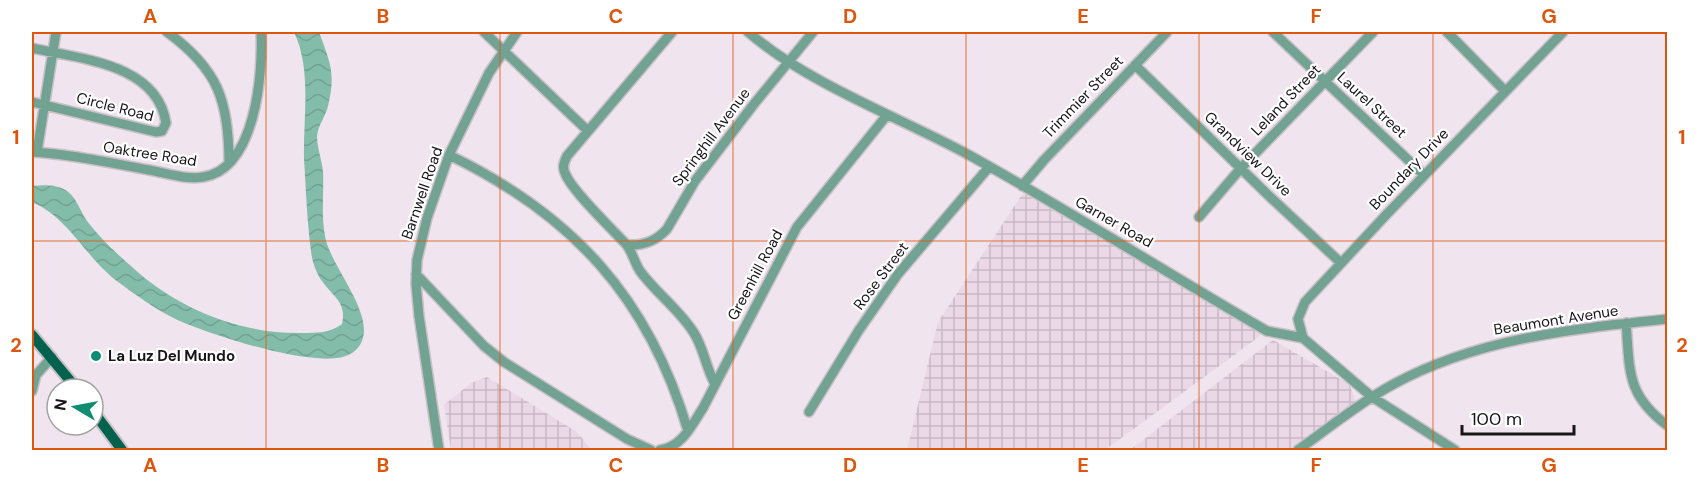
<svg xmlns="http://www.w3.org/2000/svg" width="1699" height="482" font-family="'DM Sans',sans-serif">
  <style>
    .industrial { fill: url(#industrial-grid) }
    .water { fill: url(#water-waves) }
    .lines { fill: none; stroke-linecap: round; stroke-linejoin: round }
    .minor-casing { stroke: #c9c0c8; stroke-width: 12 }
    .major-casing { stroke: #c9c0c8; stroke-width: 14 }
    .minor { stroke: #72a292; stroke-width: 9 }
    .major { stroke: #02624e; stroke-width: 10 }
    .grid { fill: none; stroke: #de560d; stroke-width: 1.5; stroke-opacity: 0.55 }
    .poi-dot { fill: #0f8d72; stroke: #fff; stroke-width: 2 }
    .labels { text-anchor: middle; stroke-width: 4.5; stroke-linejoin: round; paint-order: stroke }
    .street-label { font-size: 15px; fill: #191619; stroke: #fff }
    .poi-label { font-size: 15px; font-weight: bold; fill: #191619; stroke: #fff; text-anchor: start }
    .neatline { fill: none; stroke: #de560d; stroke-width: 2 }
    .grid-label { font-size: 20px; text-anchor: middle; font-weight: bold; fill: #de560d }
  </style>
  <defs>
    <pattern id="industrial-grid" width="8" height="8" patternUnits="userSpaceOnUse" patternTransform="scale(1.5)"><rect width="8" height="8" fill="#ead8e6"/><path d="M0 4h8M4 0v8" fill="none" stroke="#c8b9c5"/></pattern>
    <pattern id="water-waves" width="16" height="10" patternUnits="userSpaceOnUse" patternTransform="scale(1.5)"><rect width="16" height="10" fill="#84bcaa"/><path d="M0 5q4-4 8 0t8 0" fill="none" stroke="#71a192"/></pattern>
  </defs>
  <rect width="100%" height="100%" fill="#f0e5ee"/>
  <path class="industrial" d="M1023,193l241,140 -159,117h-198l31,-128z
    M1273,340l76,44 7,17 -67,49h-159z
    M487,377l90,55 15,18h-141l-7,-45 27,-22z"/>
  <path class="water" d="M294,32h25c11,30 17,41 9,74 -2,10 -10,19 -11,30 0,12 5,24 6,36 1,21 -2,43 2,64 4,28 49,76 37,105 -4,10 -14,16 -25,17 -36,5 -115,-20 -150,-34 -22,-8 -47,-26 -66,-40 -34,-23 -51,-66 -89,-82v-16c11,-1 25,-2 35,5 10,7 13,20 20,30 13,17 29,32 45,46 46,42 108,67 170,66 15,0 28,0 40,-9 5,-22 -9,-27 -20,-43 -6,-8 -10,-20 -11,-30 -4,-30 -5,-61 -7,-92 -1,-42 8,-89 -10,-127z"/>
  <g class="lines">
    <g class="minor-casing">
      <path id="minor" d="M167,32c51,37 62,69 62,131
        M484,32l104,99
        M672,32l-105,124c-3,6 -5,11 -2,17 6,17 46,55 60,70 7,7 9,19 15,28 16,22 39,38 54,62 10,16 12,35 21,51
        M748,32c62,53 149,84 221,123 101,56 198,118 298,176l36,7 69,59 83,53
        M1273,32l151,143
        M1447,32l58,59
        M32,48c47,11 125,15 134,75l-4,8 -6,1 -124,-30
        M1135,65l133,130 73,68
        M32,152c39,2 78,11 117,18 17,3 37,10 54,7 53,-8 60,-104 58,-145
        M37,152l19,-120
        M449,155c124,60 200,143 239,276
        M1022,186l22,-26 123,-128
        M1199,217l42,-49 132,-136
        M627,245c17,1 29,-4 40,-16l28,-48 59,-77 59,-72
        M416,274l68,72 20,16 123,77 24,11
        M1626,323c4,48 0,72 42,103
        M1303,338l-5,-19 7,-17 81,-87 177,-183
        M32,391l4,-16 16,-18
        M809,412l50,-82 39,-56 91,-107
        M439,450l-20,-134 -3,-32 1,-24 10,-42 22,-63 40,-82 28,-41
        M660,450c22,-3 32,-25 43,-42l94,-181 90,-112
        M1298,450c31,-22 61,-47 94,-65 86,-47 180,-56 276,-66"/>
    </g>
    <g class="major-casing">
      <path id="major" d="M32,335l45,54
        M93,411l29,39"/>
    </g>
    <use href="#minor" class="minor"/>
    <use href="#major" class="major"/>
  </g>
  <path class="grid" d="M266,32v418M500,32v418M733,32v418M966,32v418M1199,32v418M1433,32v418M32,241h1636"/>
  <circle class="poi-dot" cx="96" cy="356" r="6"/>
  <g class="labels">
    <g class="street-label">
      <text transform="translate(1083 97) rotate(-46)" y="5">Trimmier Street</text>
      <text transform="translate(1286 100) rotate(-46)" y="5">Leland Street</text>
      <text transform="translate(1372 105) rotate(43)" y="5">Laurel Street</text>
      <text transform="translate(115 107) rotate(14)" y="5">Circle Road</text>
      <text transform="translate(711 137) rotate(-53)" y="5">Springhill Avenue</text>
      <text transform="translate(150 154) rotate(9)" y="5">Oaktree Road</text>
      <text transform="translate(1248 154) rotate(44)" y="5">Grandview Drive</text>
      <text transform="translate(1409 169) rotate(-46)" y="5">Boundary Drive</text>
      <text transform="translate(422 193) rotate(-71)" y="5">Barnwell Road</text>
      <text transform="translate(1114 222) rotate(30)" y="5">Garner Road</text>
      <text transform="translate(755 275) rotate(-62)" y="5">Greenhill Road</text>
      <text transform="translate(881 276) rotate(-53)" y="5">Rose Street</text>
      <text transform="translate(1556 320) rotate(-9)" y="5">Beaumont Avenue</text>
    </g>
    <g class="poi-label">
      <text x="108" y="361">La Luz Del Mundo</text>
    </g>
  </g>
  <rect width="1699" height="482" fill="none" stroke="#ffffff" stroke-width="66"/>
  <g transform="translate(75 407) rotate(280)"><circle r="28" fill="#ffffff" stroke="#a3a2a3" stroke-width="1.5"/>
  <path d="M0-4.5L10 22L0 15L-10 22Z" fill="#0f8d72"/>
  <text y="-9" font-size="16" font-weight="bold" text-anchor="middle" fill="#191619">N</text>
  </g>
  <path d="M1462 425v9h112v-9" fill="none" stroke="#191619" stroke-width="3"/>
  <text x="1471" y="425" font-size="18" fill="#191619" stroke="#ffffff" stroke-width="4.5" paint-order="stroke">100 m</text>
  <rect x="33" y="33" width="1633" height="416" class="neatline"/>
  <g class="grid-label">
    <text x="150" y="23">A</text>
    <text x="383" y="23">B</text>
    <text x="616" y="23">C</text>
    <text x="850" y="23">D</text>
    <text x="1083" y="23">E</text>
    <text x="1316" y="23">F</text>
    <text x="1549" y="23">G</text>
    <text x="16" y="144">1</text>
    <text x="1682" y="144">1</text>
    <text x="16" y="352">2</text>
    <text x="1682" y="352">2</text>
    <text x="150" y="472">A</text>
    <text x="383" y="472">B</text>
    <text x="616" y="472">C</text>
    <text x="850" y="472">D</text>
    <text x="1083" y="472">E</text>
    <text x="1316" y="472">F</text>
    <text x="1549" y="472">G</text>
  </g>
</svg>
